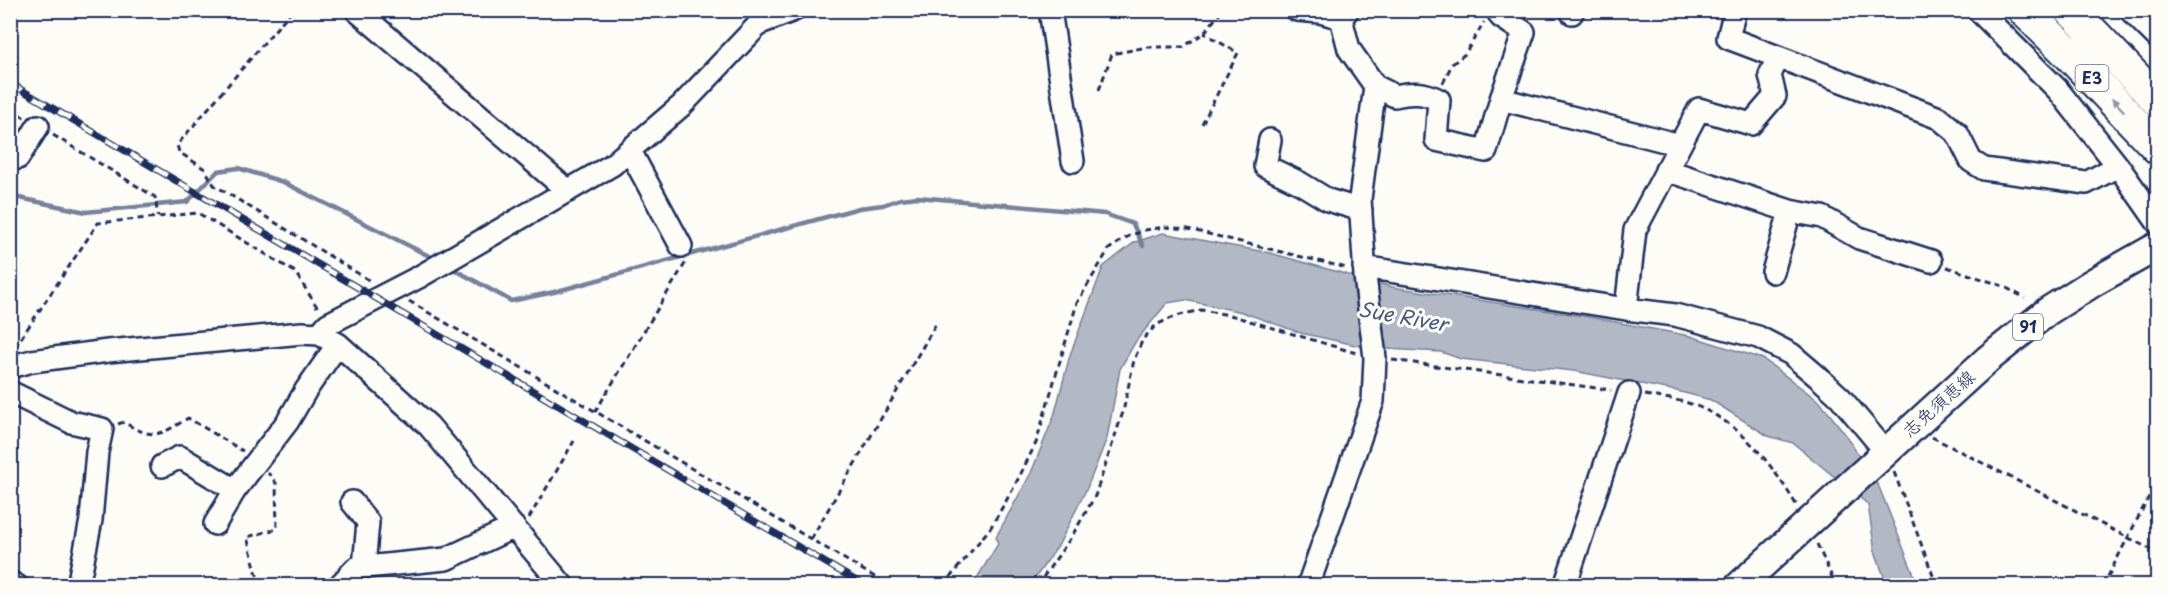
<svg xmlns="http://www.w3.org/2000/svg" width="2168" height="596" font-family="'Playpen Sans','Klee One',sans-serif">
  <style>
    .water { fill: #b3b8c5; stroke: #76819c; stroke-width: 1.5 }
    .lines { fill: none; stroke-linecap: round; stroke-linejoin: round }
    .stream { stroke: #76819c; stroke-width: 4.5 }
    .minor-casing { stroke: #1b2f5e; stroke-width: 26 }
    .major-casing { stroke: #1b2f5e; stroke-width: 32 }
    .highway-casing { stroke: #1b2f5e; stroke-width: 36 }
    .path { stroke: #1b2f5e; stroke-width: 3; stroke-dasharray: 6 4.5; stroke-linecap: butt }
    .minor { stroke: #fdfcf7; stroke-width: 21 }
    .major { stroke: #fdfcf7; stroke-width: 27 }
    .highway { stroke: #fdfcf7; stroke-width: 32 }
    .rail-casing { stroke: #1b2f5e; stroke-width: 7 }
    .rail { stroke: #fdfcf7; stroke-width: 4.5; stroke-dasharray: 14; stroke-linecap: butt }
    .oneway { fill: #8c96aa }
    .labels { text-anchor: middle; stroke-width: 6; stroke-linejoin: round; paint-order: stroke }
    .shield { fill: #fdfcf7; stroke: #5f6c8c; stroke-width: 1.5 }
    .shield-label { font-size: 16px; font-weight: bold; fill: #1b2f5e }
    .street-label { font-size: 18px; fill: #1b2f5e; stroke: #fdfcf7 }
    .water-label { font-size: 20px; font-style: italic; fill: #49587d; stroke: #fdfcf7 }
  </style>
  <rect width="100%" height="100%" fill="#fdfcf7"/>
  <filter id="ink" filterUnits="userSpaceOnUse"><feTurbulence type="fractalNoise" baseFrequency=".0167" numOctaves="2"/><feDisplacementMap in="SourceGraphic" scale="12" xChannelSelector="R" yChannelSelector="G"/><feConvolveMatrix kernelMatrix="1 2 1 2 8 2 1 2 1" color-interpolation-filters="sRGB"/></filter>
  <g filter="url(#ink)">
    <path class="water" d="M1163,233l107,20 122,34 191,29 107,20 73,23 57,43 23,29 36,56 39,98h-31l-12,-34 -7,-46 -4,-4 -71,-58 -25,-7 -57,-36 -34,-9 -103,-20 -113,-12 -20,-7 -72,-4 -68,-15 -59,-21 -57,-12 -18,3 -31,38 -16,28 -13,69 -20,50 -29,58 -28,39 -58,1 26,-42 -2,-7 35,-64 23,-57 16,-61 33,-88 32,-25z"/>
    <g class="lines">
      <path class="stream" d="M10,196l76,16 101,-10 31,-31 20,-3 45,14 154,78
        M450,267l61,34 43,-9 305,-84 24,-3 17,-6 18,-2 187,17 28,10 10,22"/>
      <g class="minor-casing">
        <path id="minor" d="M356,10l212,181
          M1050,10l23,151
          M1297,10l23,2 21,6
          M1735,10l-7,28 211,80 18,15 14,28 13,8 102,14 32,-17
          M1978,10l80,80 60,76 40,57
          M2130,10l28,28
          M1572,13l1,-3
          M1375,86l20,10c16,-4 29,-4 44,4l-3,40 50,11 15,-52 23,-67 -23,-15 -4,-7
          M1501,99l179,46
          M1270,140l-5,26 35,17 28,17 33,10
          M630,151l51,95
          M10,154l8,4 20,-32
          M1666,170l124,41 32,6 37,21 72,23
          M1364,267l262,42 49,6 83,22 33,17 27,23 22,20 46,55
          M1773,272l17,-61
          M1626,309l9,-79 64,-121 52,15 24,-28 -5,-21 8,-18
          M319,334l9,-10 91,-47 193,-112 69,-59 79,-83 34,-13
          M10,367l22,-6 76,-10 194,-18 17,1 19,10 91,82 134,160
          M10,392l61,30 31,7 -5,23 -6,68 -13,66
          M162,466l18,-9 55,33
          M352,502l16,20 -4,45
          M215,524l20,-34 53,-69 18,-31 32,-46
          M10,582l7,4
          M339,586l17,-18 90,-9 68,-32
          M1308,586l65,-185 2,-43 -10,-82 -5,-77 15,-113 -26,-37 -8,-31 7,-8
          M1565,586l64,-193"/>
      </g>
      <g class="major-casing">
        <path id="major" d="M1739,586l249,-227 60,-48 46,-29 64,-36"/>
      </g>
      <g class="highway-casing">
        <path id="highway" d="M2024,10l45,44 89,94
          M2071,10l87,91"/>
      </g>
      <path class="path" d="M292,10l-115,135 2,7 26,17 9,16 158,97
        M1443,83l9,-19 13,-10 19,-32
        M1099,90l13,-36 35,-7h36l21,-14 15,-19v-4
        M10,109l15,9
        M1202,124l36,-71 -34,-20
        M53,135l102,62 3,20
        M1947,267l56,19 22,12
        M409,301l481,285
        M15,347l83,-124 100,-10 97,59 24,38
        M1392,360l219,30
        M1645,395c15,3 32,4 46,9 49,17 80,59 106,102
        M595,412l91,-150
        M118,424l6,-2c29,19 37,13 64,-4l55,33
        M1932,437l226,116
        M1894,472l43,114
        M529,518l45,-77
        M811,539l125,-215
        M1817,544l19,42
        M260,586l-13,-49 30,-8 -1,-46 -8,-10
        M943,586l48,-59 23,-40 22,-44 41,-140 32,-54 18,-12 18,-7 20,-3 23,2 159,39
        M1037,586l35,-50 23,-40 28,-84 11,-52 9,-21 13,-14 20,-9 25,-6 29,5 126,38
        M2103,586l55,-107"/>
      <use href="#minor" class="minor"/>
      <use href="#major" class="major"/>
      <use href="#highway" class="highway"/>
      <g class="rail-casing">
        <path id="rail" d="M10,83l855,503"/>
      </g>
      <use href="#rail" class="rail"/>
    </g>
    <defs><path id="oneway-solid" d="M-6-.8H1V-3.2L6.5 0L1 3.2V.8H-6Z" transform="scale(1.5)"/></defs>
    <use class="oneway" href="#oneway-solid" transform="translate(2118 105) rotate(-134)"/>
  </g>
  <g class="labels">
    <g class="shield">
      <rect x="2075.5" y="65" width="33" height="26" rx="4.5"/>
      <rect x="2013" y="314" width="30" height="26" rx="4.5"/>
    </g>
    <g class="shield-label">
      <text x="2092" y="84">E3</text>
      <text x="2028" y="333">91</text>
    </g>
    <g class="street-label">
      <text transform="translate(1939 404) rotate(-42)" y="6">志免須恵線</text>
    </g>
    <g class="water-label">
      <text transform="translate(1403 317) rotate(10)" y="7">Sue River</text>
    </g>
  </g>
  <rect width="2168" height="596" fill="none" stroke="#fdfcf7" stroke-width="36"/>
  <rect x="18" y="18" width="2132" height="560" fill="none" stroke="#1b2f5e" stroke-width="2" filter="url(#ink)"/>
</svg>
